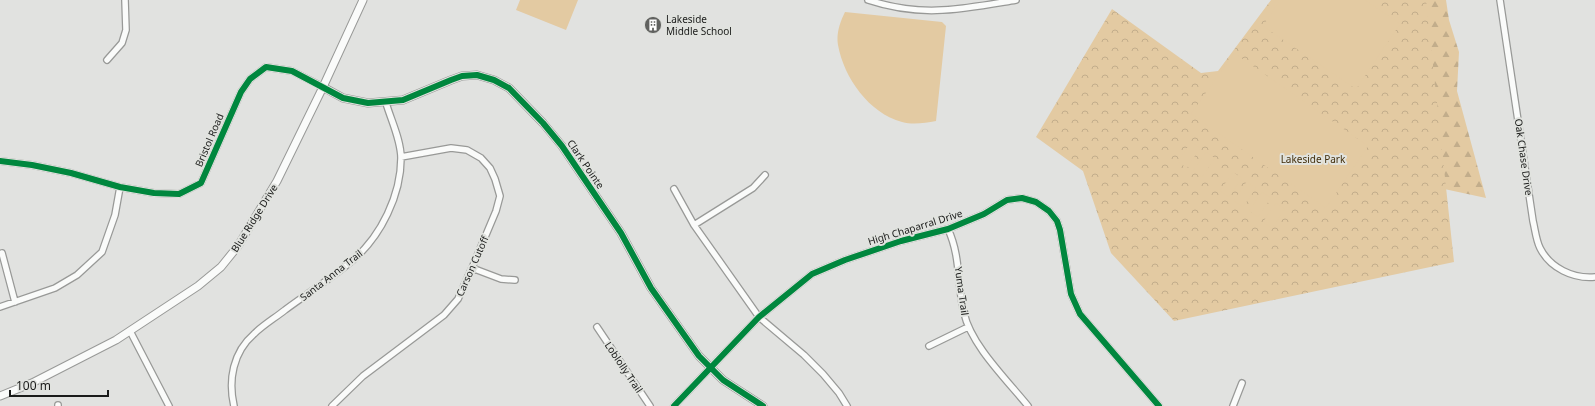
<svg xmlns="http://www.w3.org/2000/svg" width="1595" height="406" font-family="'Noto Sans',sans-serif">
  <style>
    .forest { fill: url(#forest-firs) }
    .park { fill: url(#park-crowns) }
    .pitch { fill: #e3caa2 }
    .lines { fill: none; stroke-linecap: round; stroke-linejoin: round }
    .minor-casing { stroke: #989997; stroke-width: 8 }
    .tertiary-casing { stroke: #989997; stroke-width: 9 }
    .minor { stroke: #fafbfa; stroke-width: 5.5 }
    .tertiary { stroke: #fafbfa; stroke-width: 7 }
    .cycleway-casing { stroke: #e1e3df; stroke-width: 8 }
    .cycleway { stroke: #00873e; stroke-width: 6 }
    .labels { text-anchor: middle; stroke-width: 4; stroke-linejoin: round; paint-order: stroke }
    .poi-label { font-size: 10px; fill: #1a1b1a; stroke: #e1e3df; text-anchor: start }
    .street-label { font-size: 10px; fill: #1a1b1a; stroke: #e1e3df }
    .park-label { font-size: 10px; fill: #422e0b; stroke: #e1e3df }
  </style>
  <defs>
    <pattern id="forest-firs" width="22" height="20" patternUnits="userSpaceOnUse"><rect width="22" height="20" fill="#e3caa2"/><path d="M5 1l3.5 6h-7zM16 11l3.5 6h-7z" fill="#c2ad8b"/></pattern>
    <pattern id="park-crowns" width="20" height="18" patternUnits="userSpaceOnUse"><rect width="20" height="18" fill="#e3caa2"/><path d="M2 6a3 3 0 1 1 6 0M12 15a3 3 0 1 1 6 0" fill="none" stroke="#c2ad8b"/></pattern>
  </defs>
  <rect width="100%" height="100%" fill="#e1e2e0"/>
  <path class="forest" d="M1400,0h46l3,20 10,32 -2,39 29,107 -102,-22z"/>
  <path class="park" d="M1271,0h155l28,262 -280,59 -63,-68 -28,-82 -47,-34 76,-128 89,64 17,-2z"/>
  <path class="pitch" d="M520,0h58l-12,30 -50,-20z
    M1280,0h85l35,24 -44,65 -93,-63z
    M845,12l97,10 4,4 -10,95c-11,2 -23,4 -34,1 -33,-9 -58,-44 -64,-77 -2,-11 2,-23 7,-33z
    M1234,53l134,93 -42,62 -135,-94z
    M1191,142l9,6 -13,20 -9,-6z
    M1206,152l9,6 -13,19 -9,-6z
    M1233,172l9,6 -13,19 -9,-6z
    M1247,181l9,7 -13,19 -9,-6z
    M1262,192l9,6 -13,19 -9,-6z
    M1276,203l9,6 -13,19 -9,-6z"/>
  <g class="lines">
    <g class="minor-casing">
      <path id="minor" d="M868,0c54,18 94,9 148,0
        M1500,0l33,221c2,8 3,19 7,27 10,20 33,31 55,29
        M107,60l15,-17 4,-13 -1,-30
        M0,161l32,4 39,8 49,14 34,6 25,1 22,-11 40,-91 9,-13 16,-12 26,4 31,16
        M674,189l20,36 65,92 45,38 19,19 16,19 8,13
        M694,225l59,-37 12,-13
        M948,229c13,28 9,56 16,84 7,32 43,67 64,93
        M2,253l13,49
        M472,268l29,11 14,1
        M0,307l55,-19 22,-13 25,-23 13,-37 5,-28
        M597,327l53,79
        M130,331l39,75
        M929,346l39,-19
        M58,405v1
        M234,406c-6,-26 -1,-54 20,-72 9,-9 21,-16 31,-24 23,-17 47,-32 68,-50 28,-24 48,-65 48,-102 0,-18 -10,-38 -15,-55
        M332,406l31,-30 81,-61 14,-16 14,-31 24,-57 4,-15 -5,-17 -5,-11 -9,-10 -14,-8 -16,-2 -50,9
        M674,406l85,-89 53,-43 33,-14 56,-19 47,-12 36,-15 23,-14 15,-2 14,4 13,9 8,10 3,9 11,64 9,20 79,92
        M1233,406l9,-23"/>
    </g>
    <g class="tertiary-casing">
      <path id="tertiary" d="M323,87l20,11 25,5 35,-3 48,-20 11,-4 15,-1 17,5 15,8 34,35 19,23 59,87 30,55 48,68 24,24 40,26
        M0,396l32,-13 84,-43 82,-54 23,-19 17,-21 39,-65 46,-94 40,-87"/>
    </g>
    <use href="#minor" class="minor"/>
    <use href="#tertiary" class="tertiary"/>
    <g class="cycleway-casing">
      <path id="cycleway" d="M0,161l32,4 39,8 49,14 34,6 25,1 22,-11 40,-91 9,-13 16,-12 26,4 51,27 25,5 35,-3 48,-20 11,-4 15,-1 17,5 15,8 34,35 19,23 59,87 30,55 48,68 24,24 40,26
        M674,406l85,-89 53,-43 33,-14 56,-19 47,-12 36,-15 23,-14 15,-2 14,4 13,9 8,10 3,9 11,64 9,20 79,92"/>
    </g>
    <use href="#cycleway" class="cycleway"/>
  </g>
  <defs>
    <g id="building-disc" transform="scale(0.9)"><circle r="9.5" fill="#60615f" stroke="#e1e3df"/><path d="M-4-6H4V6H1V3H-1V6H-4ZM-2.5-4.3h1.7v1.8h-1.7ZM.8-4.3h1.7v1.8H.8ZM-2.5-1h1.7V.8h-1.7ZM.8-1h1.7V.8H.8Z" fill="#fff"/></g>
  </defs>
  <g fill-rule="evenodd">
    <use href="#building-disc" x="653" y="25"/>
  </g>
  <g class="labels">
    <g class="poi-label">
      <text x="666" y="23">Lakeside<tspan x="666" dy="12">Middle School</tspan></text>
    </g>
    <g class="street-label">
      <text transform="translate(209 140) rotate(-67)" y="4">Bristol Road</text>
      <text transform="translate(1524 157) rotate(82)" y="4">Oak Chase Drive</text>
      <text transform="translate(586 164) rotate(56)" y="4">Clark Pointe</text>
      <text transform="translate(254 218) rotate(-58)" y="4">Blue Ridge Drive</text>
      <text transform="translate(915 227) rotate(-17)" y="4">High Chaparral Drive</text>
      <text transform="translate(472 266) rotate(-66)" y="4">Carson Cutoff</text>
      <text transform="translate(331 275) rotate(-38)" y="4">Santa Anna Trail</text>
      <text transform="translate(962 291) rotate(82)" y="4">Yuma Trail</text>
      <text transform="translate(624 367) rotate(56)" y="4">Loblolly Trail</text>
    </g>
    <g class="park-label">
      <text x="1313" y="163">Lakeside Park</text>
    </g>
  </g>
  <path d="M10 390v6h98v-6" fill="none" stroke="#1a1b1a" stroke-width="2"/>
  <text x="16" y="390" font-size="12" fill="#1a1b1a" stroke="#e1e3df" stroke-width="3" paint-order="stroke">100 m</text>
</svg>
